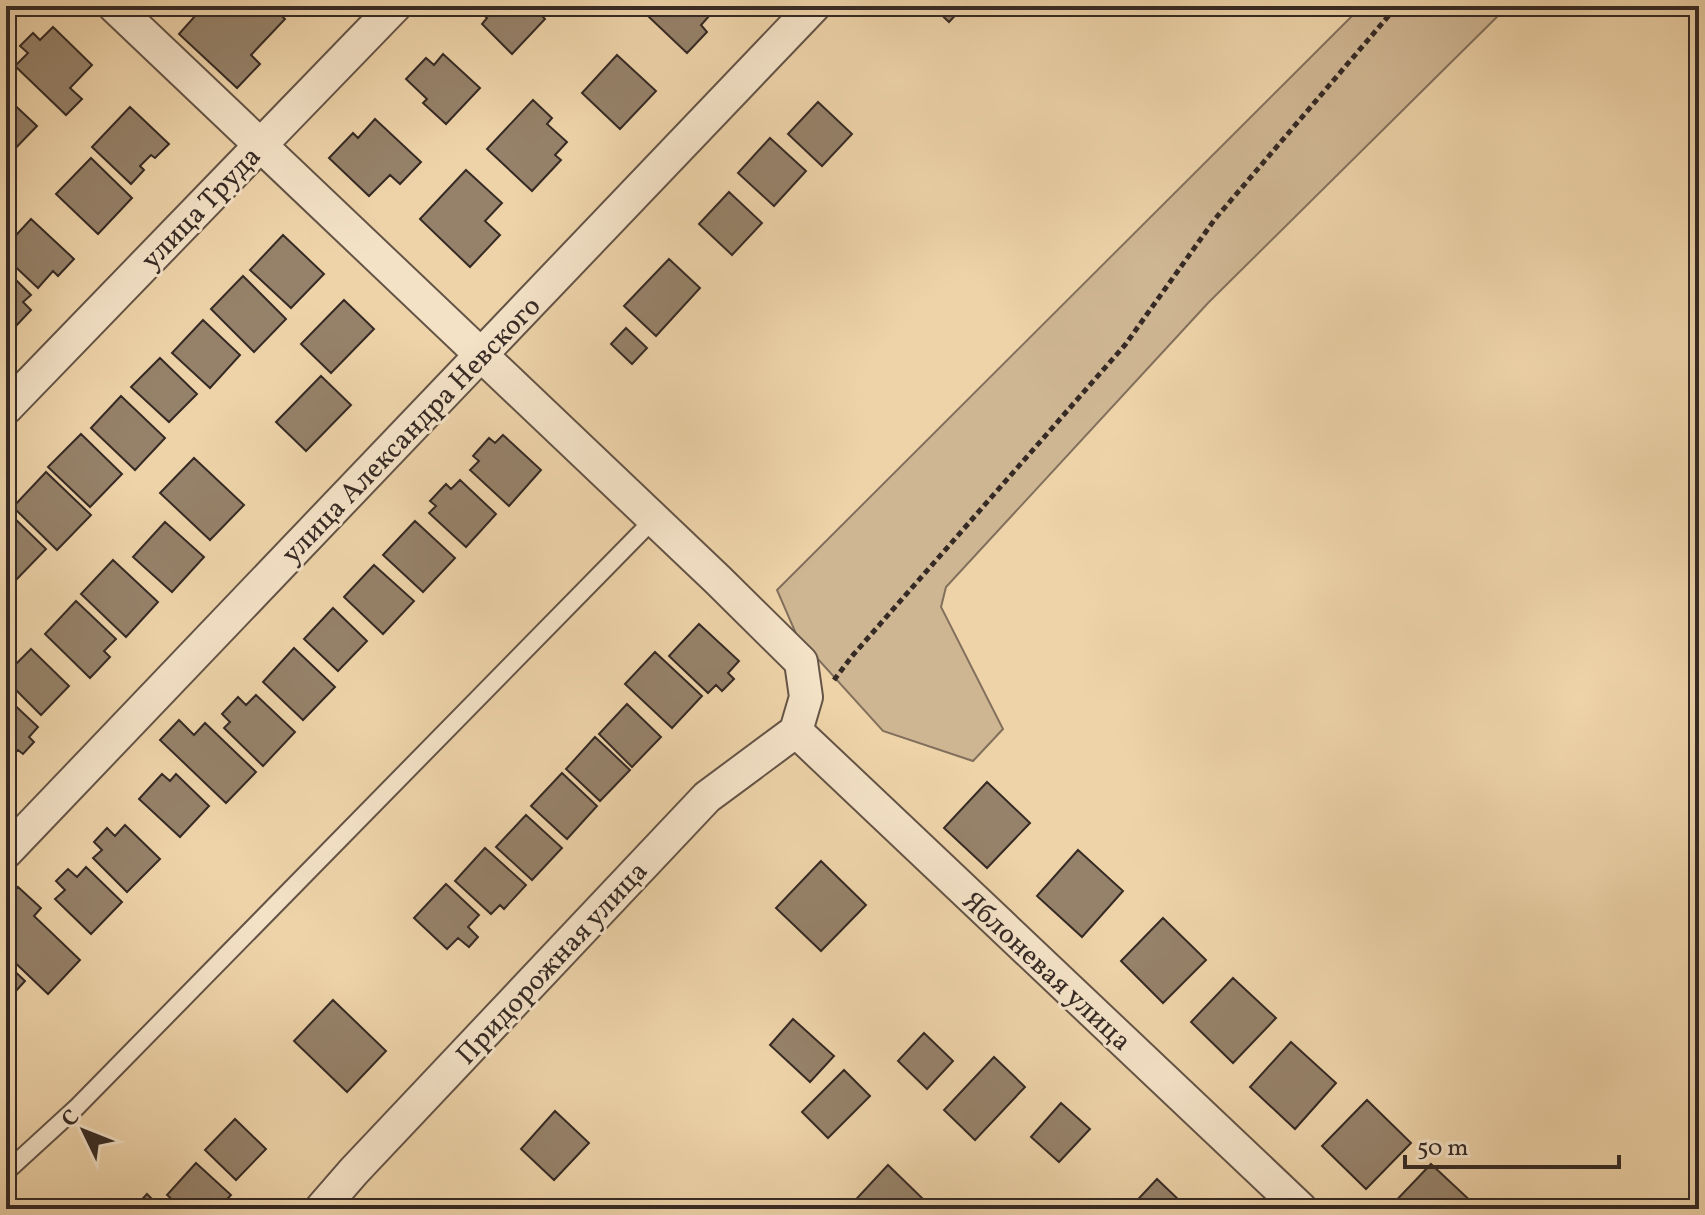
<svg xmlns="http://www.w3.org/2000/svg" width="1705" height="1215" font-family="Vollkorn,serif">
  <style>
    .green { fill: #cfb693; stroke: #82705c; stroke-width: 2 }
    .building { fill: #96826a; stroke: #362a25; stroke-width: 2 }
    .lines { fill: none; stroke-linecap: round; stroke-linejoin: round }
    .lane-casing { stroke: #645446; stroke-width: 20 }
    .street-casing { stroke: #645446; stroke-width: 36 }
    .path { stroke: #362a25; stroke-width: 5; stroke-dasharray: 6 4; stroke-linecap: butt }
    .lane { stroke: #f4e2c7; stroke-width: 16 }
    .street { stroke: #f4e2c7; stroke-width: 32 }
    .labels { text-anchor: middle; stroke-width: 6; stroke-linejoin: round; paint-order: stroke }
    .street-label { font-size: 28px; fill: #362a25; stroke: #f4e2c7 }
  </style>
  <rect width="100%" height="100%" fill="#eed3a9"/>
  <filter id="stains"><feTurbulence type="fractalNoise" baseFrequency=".0025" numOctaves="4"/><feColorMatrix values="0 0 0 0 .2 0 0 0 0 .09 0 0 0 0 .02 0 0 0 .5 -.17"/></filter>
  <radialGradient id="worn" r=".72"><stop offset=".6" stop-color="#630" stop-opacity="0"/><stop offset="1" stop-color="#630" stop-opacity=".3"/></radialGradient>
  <path class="green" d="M1362,6h146l-300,297 -262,284 -5,20 62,122 -30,32 -90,-30 -86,-95 -20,-46z"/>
  <path class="building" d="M204,6h67l14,13 -34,36 9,9 -23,24 -58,-54z
    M478,6h54l13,13 -33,35 -30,-30 5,-6 -11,-10z
    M660,6h40l10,9 -9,10 6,7 -20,21 -38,-36z
    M932,6h32l-15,16z
    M53,27l39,38 -22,23 12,11 -16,16 -51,-49 13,-13 -8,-7 13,-13 7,7z
    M443,54l37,34 -34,36 -23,-21 4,-4 -21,-20 20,-21 8,7z
    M617,55l39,36 -36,38 -38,-36z
    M6,97l31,29 -31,32z
    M533,100l19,18 -5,6 20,18 -12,13 6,5 -29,31 -45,-42z
    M818,102l34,32 -30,32 -34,-32z
    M130,107l39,37 -14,14 -4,-3 -11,11 4,4 -13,14 -39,-37z
    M375,119l46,43 -21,22 -10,-9 -21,21 -40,-38 24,-25 5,5z
    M770,138l36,33 -32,35 -36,-33z
    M91,158l41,40 -34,36 -42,-40z
    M466,170l36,33 -17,18 15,14 -30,32 -50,-48z
    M729,192l33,31 -30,32 -33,-31z
    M31,219l43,40 -16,17 -5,-5 -15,17 -32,-30v-12z
    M283,235l41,39 -33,34 -41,-38z
    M669,259l31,29 -44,48 -32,-30z
    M6,270l25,25 -8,7 8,8 -16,17 -8,-8 -1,1z
    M243,276l43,43 -32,33 -43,-43z
    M344,300l30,29 -43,44 -30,-29z
    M203,320l37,35 -30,33 -38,-35z
    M626,328l21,20 -15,16 -21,-20z
    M160,358l37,36 -28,28 -38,-35z
    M321,376l30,29 -45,46 -30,-29z
    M121,396l44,42 -30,32 -44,-42z
    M81,434l41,40 -32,33 -42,-40z
    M503,435l38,35 -32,36 -39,-36 9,-9 -6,-5 16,-18 6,5z
    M194,458l50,47 -34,35 -50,-47z
    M46,472l45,43 -34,35 -44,-43z
    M460,480l36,34 -30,33 -37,-34 7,-7 -6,-5 16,-17 5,5z
    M7,511l39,38 -32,33 -8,-8z
    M415,521l40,37 -32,34 -40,-37z
    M165,522l39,35 -32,35 -39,-35z
    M113,560l45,42 -32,35 -45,-43z
    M374,565l40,36 -31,33 -39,-37z
    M76,601l40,38 -12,12 6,6 -20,21 -45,-44z
    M333,608l34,33 -29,30 -34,-32z
    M699,624l40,37 -11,12 6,6 -12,12 -6,-6 -8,8 -39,-37z
    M294,648l41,39 -32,33 -40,-38z
    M31,649l38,37 -28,29 -35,-35v-6z
    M655,652l47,44 -30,32 -47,-44z
    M256,695l39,37 -32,34 -39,-38 6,-6 -8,-8 16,-17 8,8z
    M6,697l32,30 -9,10 5,5 -11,12 -5,-4 -8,8 -4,-3z
    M627,704l34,33 -29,30 -33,-33z
    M179,720l15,15 11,-12 51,49 -30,31 -66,-63z
    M595,737l35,33 -30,31 -34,-32z
    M562,773l35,33 -30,33 -36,-33z
    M162,774l8,7 6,-7 33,32 -29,31 -41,-38z
    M987,782l43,41 -43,45 -43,-40z
    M526,815l36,33 -30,32 -36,-33z
    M125,825l35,34 -33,33 -34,-34 9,-8 -8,-8 13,-14 8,8z
    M485,848l41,37 -22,24 -4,-4 -9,9 -36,-33z
    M1078,850l45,41 -41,46 -45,-41z
    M821,861l45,44 -45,46 -45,-43z
    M86,867l36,35 -31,32 -36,-35 10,-9 -9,-9 12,-12 9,8z
    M446,884l33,31 -11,12 10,10 -9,10 -11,-9 -11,11 -33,-31z
    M18,887l23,21 -7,8 46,44 -32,34 -42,-40v-31l8,-9 -8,-8v-7z
    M1163,918l43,42 -43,43 -42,-42z
    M6,963l19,18 -19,21z
    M1233,978l43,40 -43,45 -42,-41z
    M333,1000l53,51 -39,41 -53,-51z
    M793,1019l41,37 -24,26 -40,-37z
    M924,1033l29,28 -26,28 -29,-28z
    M1291,1042l45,41 -41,46 -45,-42z
    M994,1057l31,30 -50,53 -31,-30z
    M844,1070l26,26 -42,42 -26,-26z
    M1367,1100l44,43 -45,46 -44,-43z
    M1061,1103l29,26 -31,33 -28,-25z
    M555,1111l34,32 -35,37 -33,-31z
    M235,1119l31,30 -30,31 -31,-30z
    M196,1163l35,32 -13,14h-35l-16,-14z
    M1431,1164l45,42 -3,3h-85z
    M888,1165l35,34 -10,10h-66z
    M1157,1179l23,22 -7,8h-44z
    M147,1194l15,15h-29z"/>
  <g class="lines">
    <g class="lane-casing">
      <path id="lane" d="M6,1172l70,-64 578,-589"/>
    </g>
    <g class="street-casing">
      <path id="street" d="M114,6l604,574 83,82 5,35 -10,34
        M6,408l389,-402
        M796,731l505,478
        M6,852l808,-846
        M321,1209l33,-38 353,-374 89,-66"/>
    </g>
    <path class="path" d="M834,680l19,-25 272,-310 90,-126 182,-213"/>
    <use href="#lane" class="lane"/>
    <use href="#street" class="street"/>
  </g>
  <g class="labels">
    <g class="street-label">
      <text transform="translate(200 207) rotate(-46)" y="10">улица Труда</text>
      <text transform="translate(410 429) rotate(-46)" y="10">улица Александра Невского</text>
      <text transform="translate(551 962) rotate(-47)" y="10">Придорожная улица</text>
      <text transform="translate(1048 970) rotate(43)" y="10">Яблоневая улица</text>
    </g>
  </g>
  <rect width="1705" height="1215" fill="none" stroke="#eed3a9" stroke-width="32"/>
  <rect x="8" y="8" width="1689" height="1199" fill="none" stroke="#362a25" stroke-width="4"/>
  <rect x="16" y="16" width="1673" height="1183" fill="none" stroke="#362a25" stroke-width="2"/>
  <g transform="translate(84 1131) rotate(313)" stroke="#f4e2c7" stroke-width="6" paint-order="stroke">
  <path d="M0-6L14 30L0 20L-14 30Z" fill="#362a25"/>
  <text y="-12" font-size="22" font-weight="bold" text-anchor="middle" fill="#362a25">С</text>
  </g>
  <path d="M1405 1155v12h214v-12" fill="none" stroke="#362a25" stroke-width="4"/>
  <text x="1417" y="1155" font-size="24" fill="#362a25" stroke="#f4e2c7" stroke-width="6" paint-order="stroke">50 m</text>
  <rect width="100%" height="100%" filter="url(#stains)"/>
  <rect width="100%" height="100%" fill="url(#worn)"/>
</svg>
